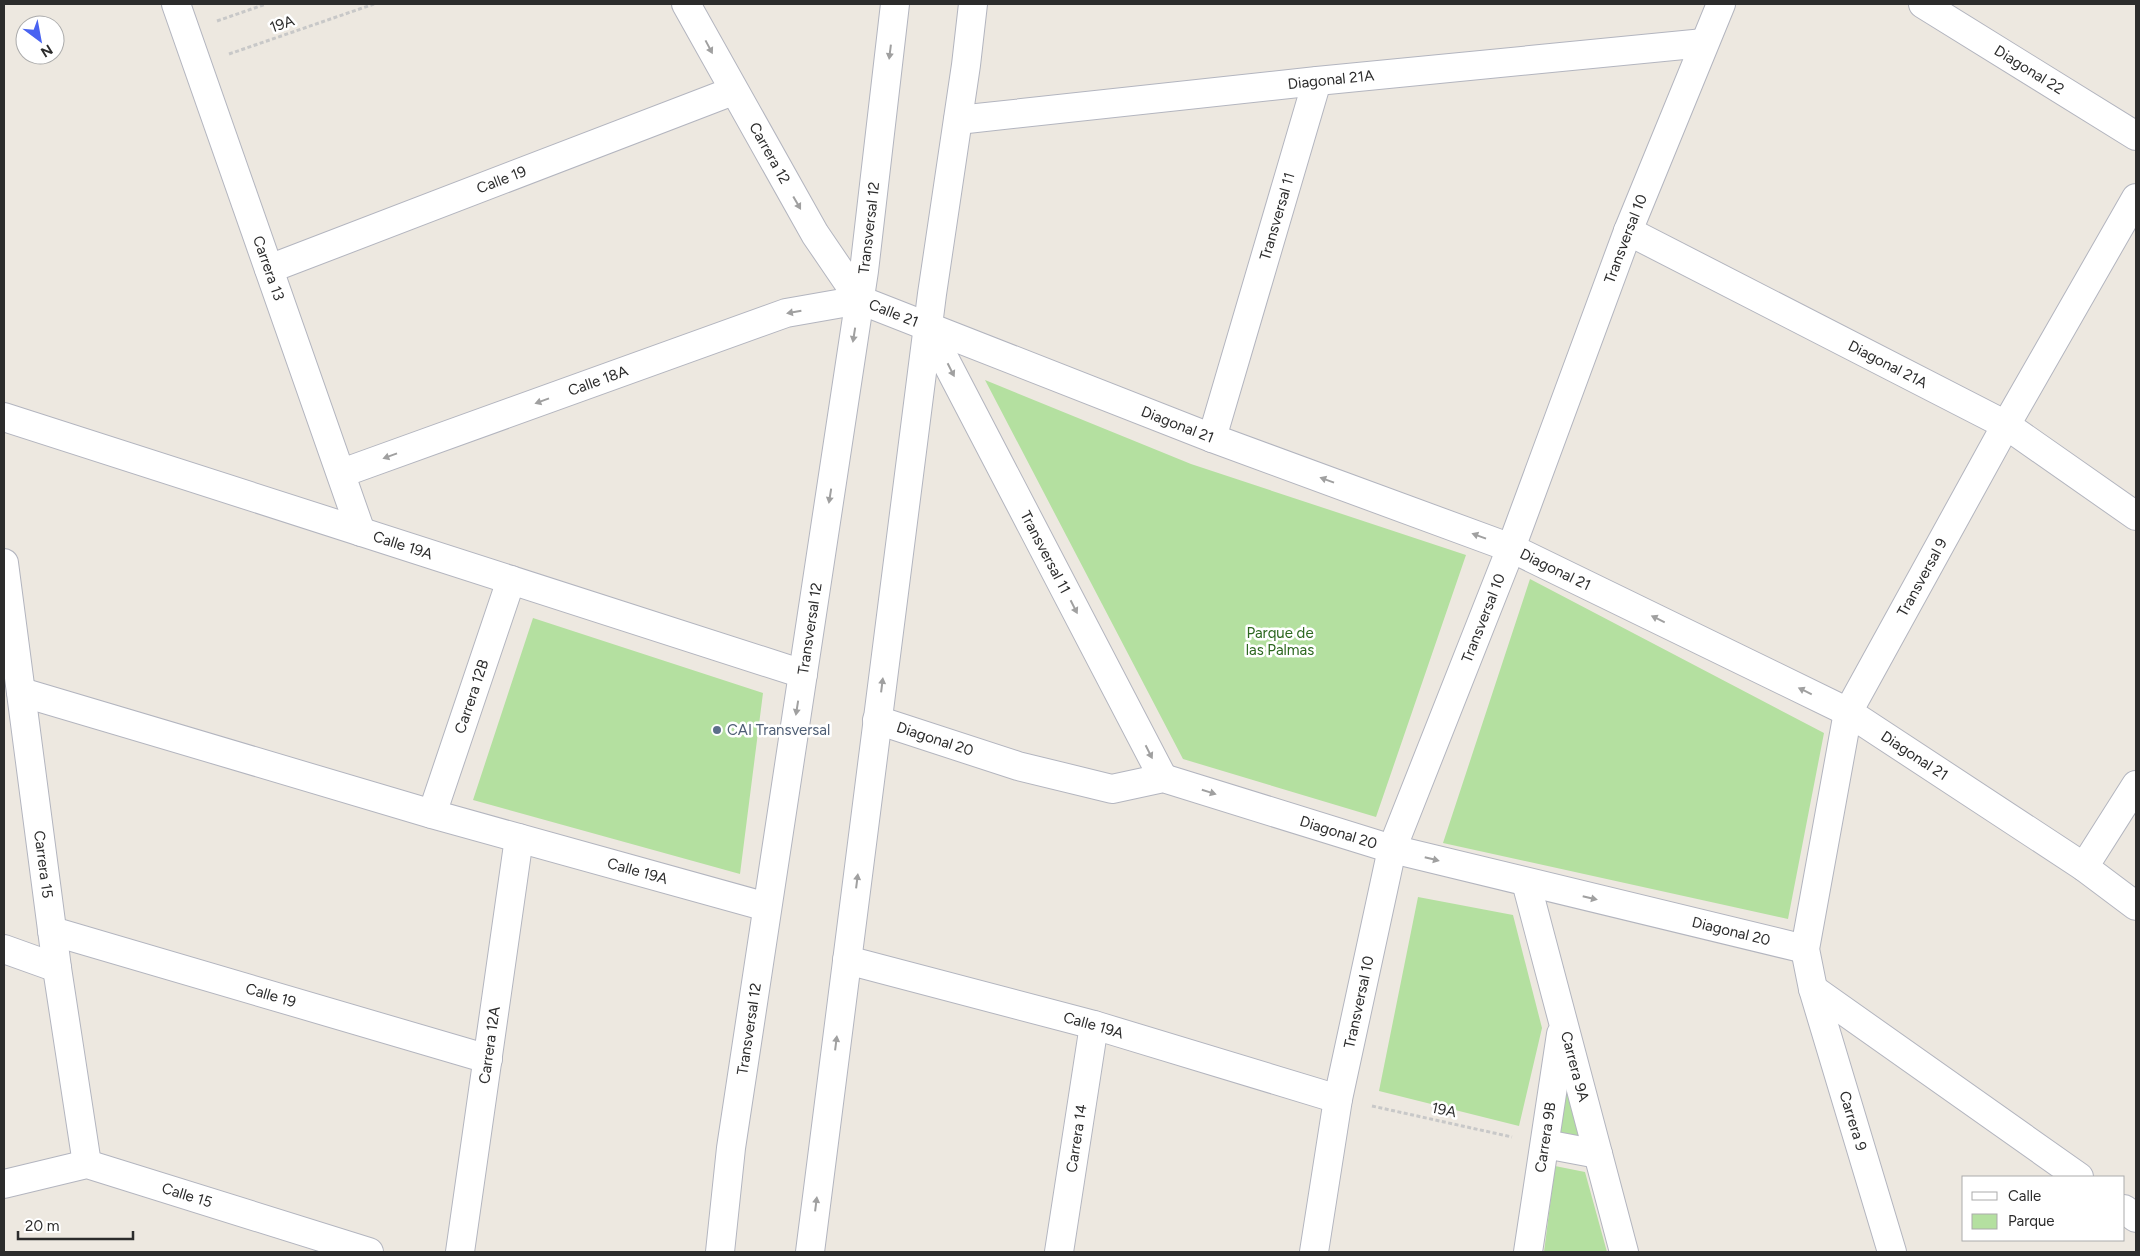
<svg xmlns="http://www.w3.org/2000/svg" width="2140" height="1256" font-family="Figtree,sans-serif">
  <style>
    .green { fill: #b4e0a0 }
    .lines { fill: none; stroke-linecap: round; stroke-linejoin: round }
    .street-casing { stroke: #b3b5bf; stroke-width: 30 }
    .secondary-casing { stroke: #b3b5bf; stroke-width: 30 }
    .path { stroke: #c8c8c8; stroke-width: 3; stroke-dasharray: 4 2.5; stroke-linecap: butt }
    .street { stroke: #fff; stroke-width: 28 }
    .secondary { stroke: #fff; stroke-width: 28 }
    .oneway { fill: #a0a0a0 }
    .service-dot { fill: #5c6f8a; stroke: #fff; stroke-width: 2 }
    .labels { text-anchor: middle; stroke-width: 5; stroke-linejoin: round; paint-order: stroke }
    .street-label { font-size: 15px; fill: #2c2c2c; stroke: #fff }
    .park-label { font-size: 15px; fill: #2c671f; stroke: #fff }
    .service-label { font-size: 15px; fill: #4e5e75; stroke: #fff; text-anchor: start }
  </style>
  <rect width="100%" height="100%" fill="#ede8e0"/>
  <path class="green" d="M985,380l206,84 275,91 -90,262 -193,-58z
    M1530,579l294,154 -36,186 -345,-76z
    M533,618l230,75 -23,181 -267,-74z
    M1418,897l95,18 29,113 -23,98 -140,-35z
    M1565,1062l21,83 -31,-7z
    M1555,1166l30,6 22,80h-63z"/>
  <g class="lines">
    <g class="street-casing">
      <g id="street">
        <path id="s1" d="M176,4l185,528"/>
        <path id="s2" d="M686,4l129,230 45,66"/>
        <path id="s3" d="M1923,4l213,132"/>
        <path id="s4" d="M958,120l359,-39 387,-38"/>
        <path id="s5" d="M1628,231l378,194 130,91"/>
        <path id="s6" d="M269,269l464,-178"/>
        <path id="s7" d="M860,300l352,138 299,110 337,164 236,155 52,39"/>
        <path id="s8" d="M928,327l235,451"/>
        <path id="s9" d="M4,417l799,257"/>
        <path id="s10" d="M1212,438l105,-357"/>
        <path id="s11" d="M342,473l444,-160 74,-13"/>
        <path id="s12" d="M4,563l53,405 30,196"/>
        <path id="s13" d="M21,692l411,122 335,93"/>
        <path id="s14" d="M877,720l141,46 94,23 51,-11 229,71 413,100"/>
        <path id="s15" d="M432,814l79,-234"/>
        <path d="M2084,867l52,-82"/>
        <path id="s16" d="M1526,882l98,370"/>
        <path id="s17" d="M52,931l436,128"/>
        <path d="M4,949l53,19"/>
        <path id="s18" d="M847,960l247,65 244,74"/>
        <path d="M1813,989l266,188"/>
        <path d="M1545,1144l53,10"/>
        <path id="s19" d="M4,1184l83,-20 282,88"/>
        <path d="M2124,1209l12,9"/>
        <path id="s20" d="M460,1252l59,-414"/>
        <path id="s21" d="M1059,1252l35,-227"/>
        <path id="s22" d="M1314,1252l24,-153 54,-250 119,-301 117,-317 93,-227"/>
        <path id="s23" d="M1528,1252l33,-218"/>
        <path id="s24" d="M1892,1252l-79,-263 -8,-40 43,-237 158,-287 130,-227"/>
      </g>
    </g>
    <g class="secondary-casing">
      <g id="secondary">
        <path id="s25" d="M720,1252l11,-104 133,-877 31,-267"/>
        <path d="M810,1252l122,-958 34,-229 7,-61"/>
      </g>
    </g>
    <path class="path" d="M217,21l49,-17
      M229,54l145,-50
      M1372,1106l140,31"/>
    <use href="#street" class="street"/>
    <use href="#secondary" class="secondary"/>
  </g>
  <defs><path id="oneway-solid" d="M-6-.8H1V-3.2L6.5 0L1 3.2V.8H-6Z" transform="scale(1.25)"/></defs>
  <g class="oneway">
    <use href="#oneway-solid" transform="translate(709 47) rotate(62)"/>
    <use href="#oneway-solid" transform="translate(890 52) rotate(97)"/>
    <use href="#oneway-solid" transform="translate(797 203) rotate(60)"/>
    <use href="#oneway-solid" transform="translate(794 312) rotate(170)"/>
    <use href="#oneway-solid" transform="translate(854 335) rotate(99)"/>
    <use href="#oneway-solid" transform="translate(951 370) rotate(63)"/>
    <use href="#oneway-solid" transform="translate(542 401) rotate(160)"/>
    <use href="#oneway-solid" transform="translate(390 456) rotate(160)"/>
    <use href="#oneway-solid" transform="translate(1327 480) rotate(-160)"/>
    <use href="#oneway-solid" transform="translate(830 496) rotate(99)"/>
    <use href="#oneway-solid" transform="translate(1479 536) rotate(-160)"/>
    <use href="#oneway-solid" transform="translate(1074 607) rotate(63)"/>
    <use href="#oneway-solid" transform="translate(1658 619) rotate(-154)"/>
    <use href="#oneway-solid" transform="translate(882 685) rotate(-83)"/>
    <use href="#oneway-solid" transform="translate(1805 691) rotate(-154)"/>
    <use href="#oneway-solid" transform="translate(797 708) rotate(99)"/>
    <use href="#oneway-solid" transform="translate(1149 752) rotate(63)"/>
    <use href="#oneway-solid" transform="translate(1209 792) rotate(17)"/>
    <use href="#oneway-solid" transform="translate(1432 859) rotate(14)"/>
    <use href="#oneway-solid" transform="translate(857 881) rotate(-83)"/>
    <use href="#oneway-solid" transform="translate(1590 898) rotate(13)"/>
    <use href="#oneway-solid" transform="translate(836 1043) rotate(-83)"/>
    <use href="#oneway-solid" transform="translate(816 1204) rotate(-83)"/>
  </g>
  <circle class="service-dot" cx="717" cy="730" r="5"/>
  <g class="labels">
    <g class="street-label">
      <text transform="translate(282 24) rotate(-19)" y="5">19A</text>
      <text dy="5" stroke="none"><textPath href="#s3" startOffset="125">Diagonal 22</textPath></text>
      <text dy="5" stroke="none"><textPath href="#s4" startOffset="375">Diagonal 21A</textPath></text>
      <text dy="5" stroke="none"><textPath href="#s2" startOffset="171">Carrera 12</textPath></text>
      <text dy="5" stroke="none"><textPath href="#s6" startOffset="249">Calle 19</textPath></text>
      <text dy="5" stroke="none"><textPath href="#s10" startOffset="231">Transversal 11</textPath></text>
      <text dy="5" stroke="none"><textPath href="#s25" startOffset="1035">Transversal 12</textPath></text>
      <text dy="5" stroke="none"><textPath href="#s22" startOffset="1064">Transversal 10</textPath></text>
      <text dy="5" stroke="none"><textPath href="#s1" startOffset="280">Carrera 13</textPath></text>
      <text dy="5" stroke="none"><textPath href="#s7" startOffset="36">Calle 21</textPath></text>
      <text dy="5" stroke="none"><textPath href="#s5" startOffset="292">Diagonal 21A</textPath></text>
      <text dy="5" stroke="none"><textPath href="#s11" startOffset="272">Calle 18A</textPath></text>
      <text dy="5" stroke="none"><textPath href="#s7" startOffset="341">Diagonal 21</textPath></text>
      <text dy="5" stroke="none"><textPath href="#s9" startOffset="419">Calle 19A</textPath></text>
      <text dy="5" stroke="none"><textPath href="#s8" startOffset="254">Transversal 11</textPath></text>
      <text dy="5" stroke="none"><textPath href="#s7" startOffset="746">Diagonal 21</textPath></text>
      <text dy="5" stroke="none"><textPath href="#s24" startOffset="710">Transversal 9</textPath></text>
      <text dy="5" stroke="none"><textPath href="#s22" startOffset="659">Transversal 10</textPath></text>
      <text dy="5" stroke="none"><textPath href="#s25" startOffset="630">Transversal 12</textPath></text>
      <text dy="5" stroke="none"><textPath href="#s15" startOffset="124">Carrera 12B</textPath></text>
      <text dy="5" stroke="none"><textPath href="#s14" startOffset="61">Diagonal 20</textPath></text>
      <text dy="5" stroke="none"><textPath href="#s7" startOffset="1151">Diagonal 21</textPath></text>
      <text dy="5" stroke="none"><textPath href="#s14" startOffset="481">Diagonal 20</textPath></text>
      <text dy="5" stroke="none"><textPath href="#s12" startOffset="304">Carrera 15</textPath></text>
      <text dy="5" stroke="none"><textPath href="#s13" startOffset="642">Calle 19A</textPath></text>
      <text dy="5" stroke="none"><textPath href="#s14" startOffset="886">Diagonal 20</textPath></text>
      <text dy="5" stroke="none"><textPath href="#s17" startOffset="228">Calle 19</textPath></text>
      <text dy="5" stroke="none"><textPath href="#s22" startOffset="254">Transversal 10</textPath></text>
      <text dy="5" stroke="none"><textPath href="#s18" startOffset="255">Calle 19A</textPath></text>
      <text dy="5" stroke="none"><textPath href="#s25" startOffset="225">Transversal 12</textPath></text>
      <text dy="5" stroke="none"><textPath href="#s20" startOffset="209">Carrera 12A</textPath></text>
      <text dy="5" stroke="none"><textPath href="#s16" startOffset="191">Carrera 9A</textPath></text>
      <text transform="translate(1444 1110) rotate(12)" y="5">19A</text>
      <text transform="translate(1853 1121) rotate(73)" y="5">Carrera 9</text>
      <text dy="5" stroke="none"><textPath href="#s23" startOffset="116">Carrera 9B</textPath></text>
      <text dy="5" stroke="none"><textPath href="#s21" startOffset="115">Carrera 14</textPath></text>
      <text dy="5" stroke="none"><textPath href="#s19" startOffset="190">Calle 15</textPath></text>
    </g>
    <g class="park-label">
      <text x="1280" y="638">Parque de<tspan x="1280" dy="17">las Palmas</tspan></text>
    </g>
    <g class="service-label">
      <text x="727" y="735">CAI Transversal</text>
    </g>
  </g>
  <rect width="2140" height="1256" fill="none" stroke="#2c2c2c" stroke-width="10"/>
  <rect x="1962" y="1176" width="162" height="65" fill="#ffffff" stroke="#ababab"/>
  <rect x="1972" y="1192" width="25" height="8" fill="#ffffff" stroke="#ababab"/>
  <text x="2008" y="1201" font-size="15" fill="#2c2c2c">Calle</text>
  <rect x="1972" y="1214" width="25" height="15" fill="#b4e0a0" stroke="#ababab"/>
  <text x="2008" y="1226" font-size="15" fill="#2c2c2c">Parque</text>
  <g transform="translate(40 40) rotate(148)"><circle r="24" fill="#ffffff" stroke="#ababab"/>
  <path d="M0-4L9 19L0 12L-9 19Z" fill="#4963f1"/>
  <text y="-8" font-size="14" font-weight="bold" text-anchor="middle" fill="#2c2c2c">N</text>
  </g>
  <path d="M18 1231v8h115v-8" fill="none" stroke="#2c2c2c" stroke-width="2.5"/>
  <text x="25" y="1231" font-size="15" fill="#2c2c2c" stroke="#ffffff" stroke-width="4" paint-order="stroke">20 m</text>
</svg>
